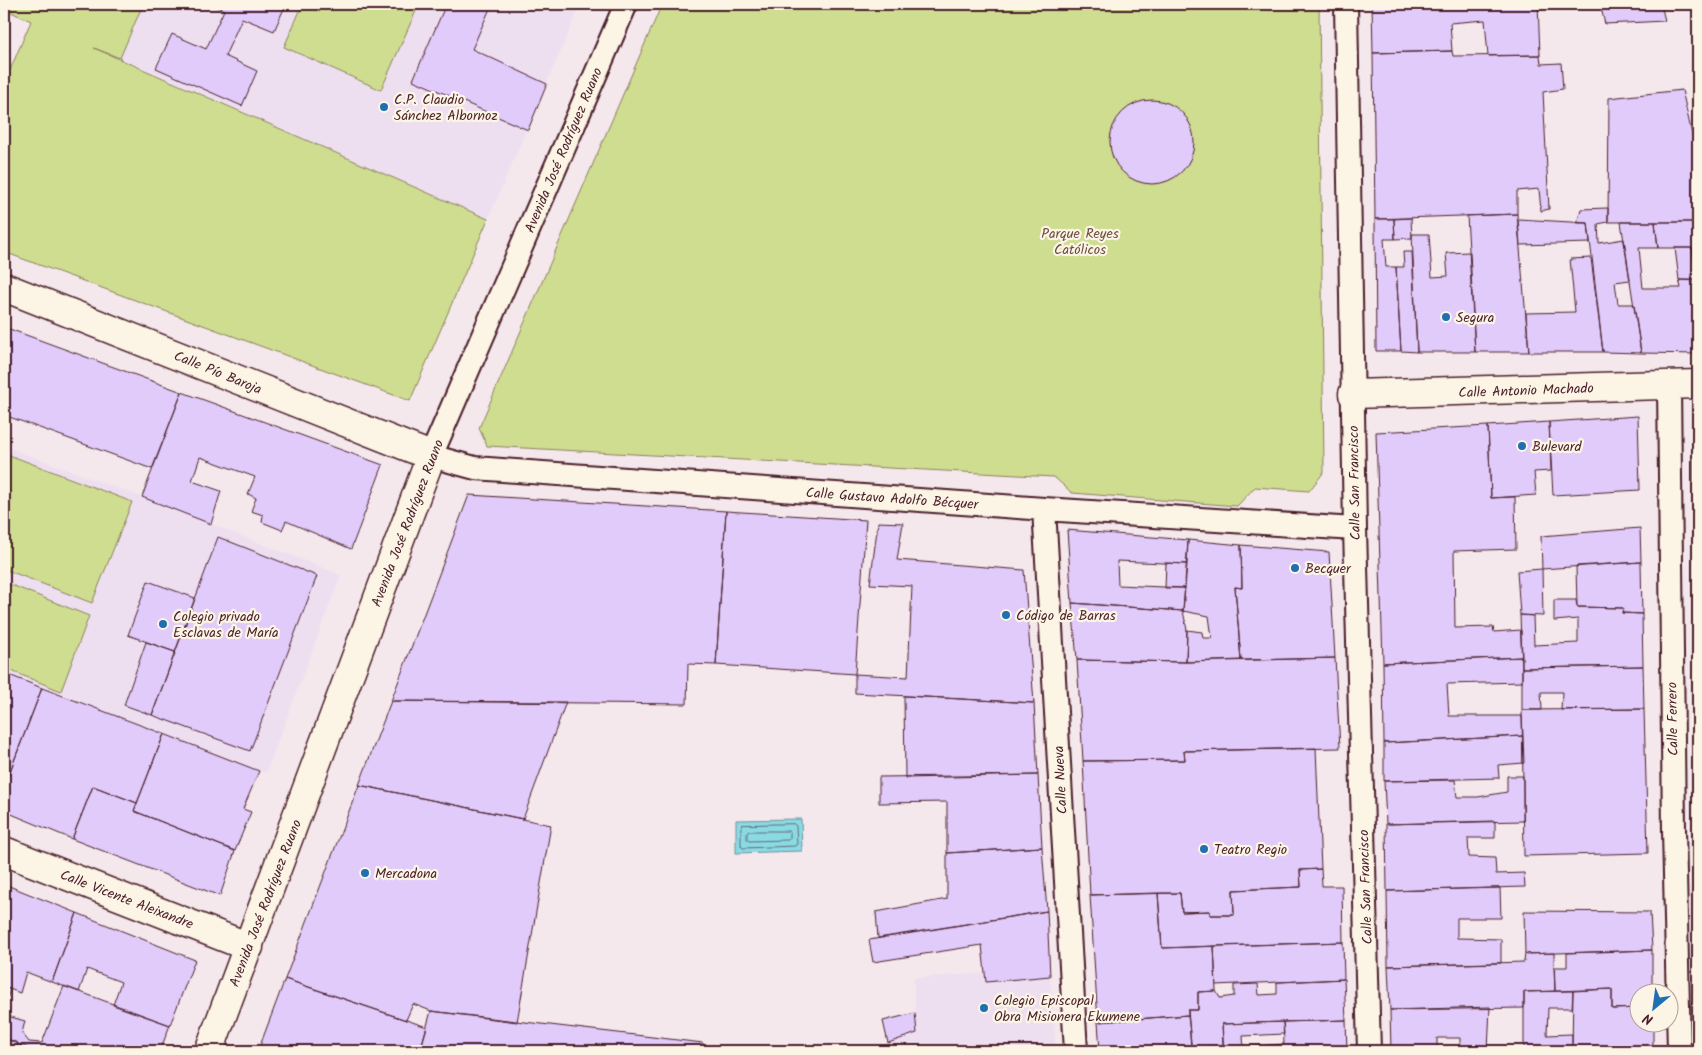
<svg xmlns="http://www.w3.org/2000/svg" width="1702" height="1055" font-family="Kalam,sans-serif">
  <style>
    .built { fill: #eedff0 }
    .green { fill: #cfdd90; stroke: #8c7e5e }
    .water { fill: #8adae4; stroke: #708f9a }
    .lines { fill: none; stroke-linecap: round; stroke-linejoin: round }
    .shore { stroke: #646a75; stroke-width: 1 }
    .building { fill: #e0cbfb; stroke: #4a1f2b }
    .pedestrian-casing { stroke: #4a1f2b; stroke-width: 26 }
    .minor-casing { stroke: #4a1f2b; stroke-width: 31 }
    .pedestrian { stroke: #fcf5e5; stroke-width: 22 }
    .minor { stroke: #fcf5e5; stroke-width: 28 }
    .poi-dot { fill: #1f6fb2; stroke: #fcf5e5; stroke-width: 2 }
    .labels { text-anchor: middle; stroke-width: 4.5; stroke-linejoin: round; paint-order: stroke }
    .poi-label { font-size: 14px; fill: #4a1f2b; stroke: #fcf5e5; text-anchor: start }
    .street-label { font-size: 14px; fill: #4a1f2b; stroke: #fcf5e5 }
    .park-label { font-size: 14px; fill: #6b4e44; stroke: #fcf5e5 }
  </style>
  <rect width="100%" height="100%" fill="#f4e8ec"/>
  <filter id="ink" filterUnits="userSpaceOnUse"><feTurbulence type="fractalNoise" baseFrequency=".02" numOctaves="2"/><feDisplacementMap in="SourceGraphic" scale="10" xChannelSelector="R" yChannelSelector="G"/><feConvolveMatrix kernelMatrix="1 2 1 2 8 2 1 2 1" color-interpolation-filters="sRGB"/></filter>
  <g filter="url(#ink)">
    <path class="built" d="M4,4h577l-93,215 -484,-211z
      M4,446l138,51 199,78 -75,198 -262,-100z
      M985,973l1,9 64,-6 6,75h-188l49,-18 -4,-55z"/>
    <path class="green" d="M4,4h139l-23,54 -26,-10 394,171 -78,182 -406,-149v-168l27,-63 -27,-12z
      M303,4h116l-38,86 -97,-43z
      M662,4h657l5,468 -15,19 -54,-4 -18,19 -165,-13 -18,-16 -567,-31 -8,-18z
      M4,453l128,49 -40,101 -88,-34z
      M4,582l85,34 -28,75 -57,-23z"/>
    <path class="water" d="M801,819l1,32 -66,2v-33z"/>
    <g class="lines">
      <path class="shore" d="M794,824l2,2 1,18 -2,2 -52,2 -2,-2v-19l1,-2z
        M749,831h39l2,1v6l-2,2 -39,1 -2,-2v-5z"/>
    </g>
    <path class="building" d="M210,4h76l-12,27 -32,-13 -17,38 32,15 -15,35 -86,-38 16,-34 34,15 18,-39z
      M446,4h46l-20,45 75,35 -19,46 -115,-50z
      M1394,4h144l2,51 -52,1 -3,-36 -35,3 2,28 -79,2 -1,-48z
      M1600,4h61l4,17 -60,3z
      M1452,51l1,5 87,-1 1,9 20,-1 2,26 -20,3 6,117 -8,2 -2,-22 -22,2v23l-142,5 -2,-166z
      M1682,90l16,71v61h-90l1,-124z
      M1110 142a42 42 0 1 1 84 0a42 42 0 1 1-84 0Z
      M1608,208v14l-10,2 1,19 25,-4 6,41 -15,2 3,22h16l7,49 -38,-1 -15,-129h-11l4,-14z
      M1517,214l12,138h-54l-8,-136z
      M1411,218l1,20 -17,1 -1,-20z
      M1375,219h19l1,20h-11l2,28h10l5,84h-25z
      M1518,219l70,4 2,20 -70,2z
      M1621,222h34l3,26h-19l4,40h38l-2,-8h19v74l-57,-1z
      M1655,222h43v44l-3,1 -3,-19h-34z
      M1412,234h17l3,43 16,-1 -2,-23 24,-1 5,100h-58z
      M1675,248h17l3,19 3,-1v15l-19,-1z
      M1403,252h9l5,100 -16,-1 -5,-84h8z
      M1591,258l12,94h-74l-3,-39 49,-1 -5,-53z
      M4,327l178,65 -30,77 -148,-54z
      M182,392l201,73 -32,84 -65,-28 -4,9 -20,-8 1,-7 -12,-4 5,-13 -8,-4 7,-17 -55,-20 -8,24 29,10 -10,33 -69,-27z
      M1698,411v72h-4v-71z
      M1638,416l2,74 -87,5 -4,-73z
      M1549,422l2,49 -17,1 2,23 -45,3 -3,-72z
      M1488,426l3,72 24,-1 1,52 -62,2 1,77 38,-1 1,5 27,-2 1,27 -139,6 -7,-231z
      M1694,483h4v41h-3z
      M469,495l257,16 -10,154 -28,-1 -1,40 -296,-3z
      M726,511l140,9 -11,154 -139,-9z
      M878,522l25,1 -6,37 127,10 10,133 -179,-10v-19l53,3 4,-91 -42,-2z
      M1695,524h3v29h-3z
      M1640,528l1,34 -99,7 -1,-33z
      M1067,530l121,10 -1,24 -70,-3 1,24 67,3 -2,23 -111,-8z
      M218,537l99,39 -67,175 -98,-36z
      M1188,540l53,5 1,43 -7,-1 6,73 -55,2 1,-32 15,2 1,6h9l-3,-22 -26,-5z
      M1241,545l88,7 6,106 -94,2 -6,-73 7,1z
      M1695,553h3v85h-2z
      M1641,562l1,52 -20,-1 1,-5 -46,-1 -1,-41z
      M1166,563l21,1 -2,24h-20z
      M1542,569l1,47 -23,-1 -3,-44z
      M148,581l47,17 -20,54 -47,-17z
      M1554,600h22l1,7 46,1 -1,5 20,1 1,52 -121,2 -2,-53 13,1 1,29 44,-2v-24l-24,2z
      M1072,603l111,8 4,19 -1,32 -109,-2z
      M1696,638h2v47h-2z
      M146,642l29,10 -23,63 -28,-10z
      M1522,657v25l-75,2 2,32h73l1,20 -139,7 -1,-80z
      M1335,658l5,90 -156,3 1,9 -102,1 -6,-101 109,2z
      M1643,666l1,43 -83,1 1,-18h-21l1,18h-20v-42z
      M4,673l38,15 -38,99z
      M1696,685h2v47h-1z
      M42,688l122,46 -27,69 -44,-17 -21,53 -68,-28v-24z
      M904,696l130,7 4,72 -133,3z
      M391,701l175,1 -43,117 -164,-34z
      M1644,709l4,144 -124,3 -2,-146z
      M1697,732h1v88z
      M164,734l95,37 -16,38 8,3 -16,39 -101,-40z
      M1523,736l1,27 -26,2 1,13 -115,3v-38z
      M1316,748l5,121 -21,1 1,17 -68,3 1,25h-24v-4l-28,1 -2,-19 -90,2 -7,-134 102,-1 -1,-9z
      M1038,775l4,72 -95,6v-51l-68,1v-26z
      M1507,776h16v45l-137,3 -2,-43 71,-1 2,17h21l29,-5z
      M359,785l192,40 -34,197 -86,-11 -18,-7 -7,16 -121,-41z
      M93,786l44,17 -3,8 101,40 -15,45 -148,-57z
      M1495,821v17h-27l1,19 26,1 1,16 28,-1 1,14 -138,4 -1,-67z
      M1042,847l5,64 -169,27 -2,-26 71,-13v-46z
      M1321,869l1,17h20l1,56 -181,6 -4,-55h22l2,19 28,-1v4h24l-1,-25 68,-3 -1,-17z
      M4,884l73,29 -25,69 -26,-10 -6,21 -16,-6z
      M1500,888l1,30h-44v20l44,1v24l-113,3 -1,-75z
      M1158,893l4,55 52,-2 2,45 -18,1v18h-10v5l-90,7 -8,-127z
      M1047,911l3,65 -64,6 -4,-37 -109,17 -4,-22z
      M1524,911l126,1 2,38 -127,4z
      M77,913l118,47 -25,65 -57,-20 8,-23 -34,-13 -8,23 -27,-10z
      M1343,942l1,37 -128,6 -2,-39z
      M1652,950v42h-12v16l-28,1v-20l-57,2 -1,-24h13v-14z
      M1554,953l1,38 -31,1v16l-134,2 -2,-44 136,-4 1,-8z
      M285,979l142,48 -7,24h-162z
      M1344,979l2,41 -124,4 1,21 -32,3 -3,-38h10v-18l18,-1 4,7 14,-2v-11l24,-1 1,11 18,-1v-12z
      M64,986l106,39 -10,26h-125l-31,-13v-23l21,6 -3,12 7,9 13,1z
      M4,987l6,2 -6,21z
      M1612,989v20l28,-1v14h13v29h-81l1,-60z
      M1573,991l-1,17h-24l-1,27 25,-1v17h-48v-59z
      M1490,1007l-2,44h-28v-13h-23v13h-46l-1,-41z
      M431,1011l272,32v8h-283z
      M915,1013l2,20 -29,10 -5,-22z
      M1188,1015l4,36h-92l-2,-29z
      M1346,1020l1,31h-103l-1,-4 41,-3 -1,-22z
      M1283,1022l1,12 -41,2 1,15h-20l-2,-27z
      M4,1038l14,5 -3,8h-11z"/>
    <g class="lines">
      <g class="pedestrian-casing">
        <path id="pedestrian" d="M626,4l-195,452 44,12 569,41 311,20
          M1346,4l9,525 14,522
          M1669,386l5,444 5,221
          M1044,509l32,542"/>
      </g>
      <g class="minor-casing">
        <path id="minor" d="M4,287l427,169 -222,595
          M1353,394l345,-10
          M4,851l245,96"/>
      </g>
      <use href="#pedestrian" class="pedestrian"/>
      <use href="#minor" class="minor"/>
    </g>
  </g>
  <g class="poi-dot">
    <circle cx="384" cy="107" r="5"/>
    <circle cx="1446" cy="317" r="5"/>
    <circle cx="1522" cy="446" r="5"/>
    <circle cx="1295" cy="568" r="5"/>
    <circle cx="1006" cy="615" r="5"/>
    <circle cx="163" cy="624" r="5"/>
    <circle cx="1204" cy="849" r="5"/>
    <circle cx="365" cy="873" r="5"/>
    <circle cx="984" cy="1008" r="5"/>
  </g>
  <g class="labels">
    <g class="poi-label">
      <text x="394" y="104">C.P. Claudio<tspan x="394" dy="16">Sánchez Albornoz</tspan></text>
      <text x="1456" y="322">Segura</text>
      <text x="1532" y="451">Bulevard</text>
      <text x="1305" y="573">Becquer</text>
      <text x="1016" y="620">Código de Barras</text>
      <text x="173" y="621">Colegio privado<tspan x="173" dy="16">Esclavas de María</tspan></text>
      <text x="1214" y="854">Teatro Regio</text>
      <text x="375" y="878">Mercadona</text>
      <text x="994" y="1005">Colegio Episcopal<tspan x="994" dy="16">Obra Misionera Ekumene</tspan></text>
    </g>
    <g class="street-label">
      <text transform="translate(563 150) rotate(-67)" y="5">Avenida José Rodríguez Ruano</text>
      <text transform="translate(218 372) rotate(22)" y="5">Calle Pío Baroja</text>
      <text transform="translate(1526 390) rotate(-2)" y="5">Calle Antonio Machado</text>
      <text transform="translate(1354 483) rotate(-91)" y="5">Calle San Francisco</text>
      <text transform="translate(892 498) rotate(4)" y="5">Calle Gustavo Adolfo Bécquer</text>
      <text transform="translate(407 523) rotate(-69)" y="5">Avenida José Rodríguez Ruano</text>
      <text transform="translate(1672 719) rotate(-91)" y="5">Calle Ferrero</text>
      <text transform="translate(1060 780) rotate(-93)" y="5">Calle Nueva</text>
      <text transform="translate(1365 887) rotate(-92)" y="5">Calle San Francisco</text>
      <text transform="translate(127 899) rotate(21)" y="5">Calle Vicente Aleixandre</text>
      <text transform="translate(265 903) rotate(-69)" y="5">Avenida José Rodríguez Ruano</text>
    </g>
    <g class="park-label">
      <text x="1080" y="238">Parque Reyes<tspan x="1080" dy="16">Católicos</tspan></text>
    </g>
  </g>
  <rect width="1702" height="1055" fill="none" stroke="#fcf5e5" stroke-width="20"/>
  <rect x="10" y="10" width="1682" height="1035" fill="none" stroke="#4a1f2b" stroke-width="2" filter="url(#ink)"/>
  <g transform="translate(1654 1008) rotate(209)"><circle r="24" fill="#fcf5e5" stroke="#b59f9b"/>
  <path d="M0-4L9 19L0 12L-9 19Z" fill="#1f6fb2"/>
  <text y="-8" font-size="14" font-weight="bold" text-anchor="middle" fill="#4a1f2b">N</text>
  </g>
</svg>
